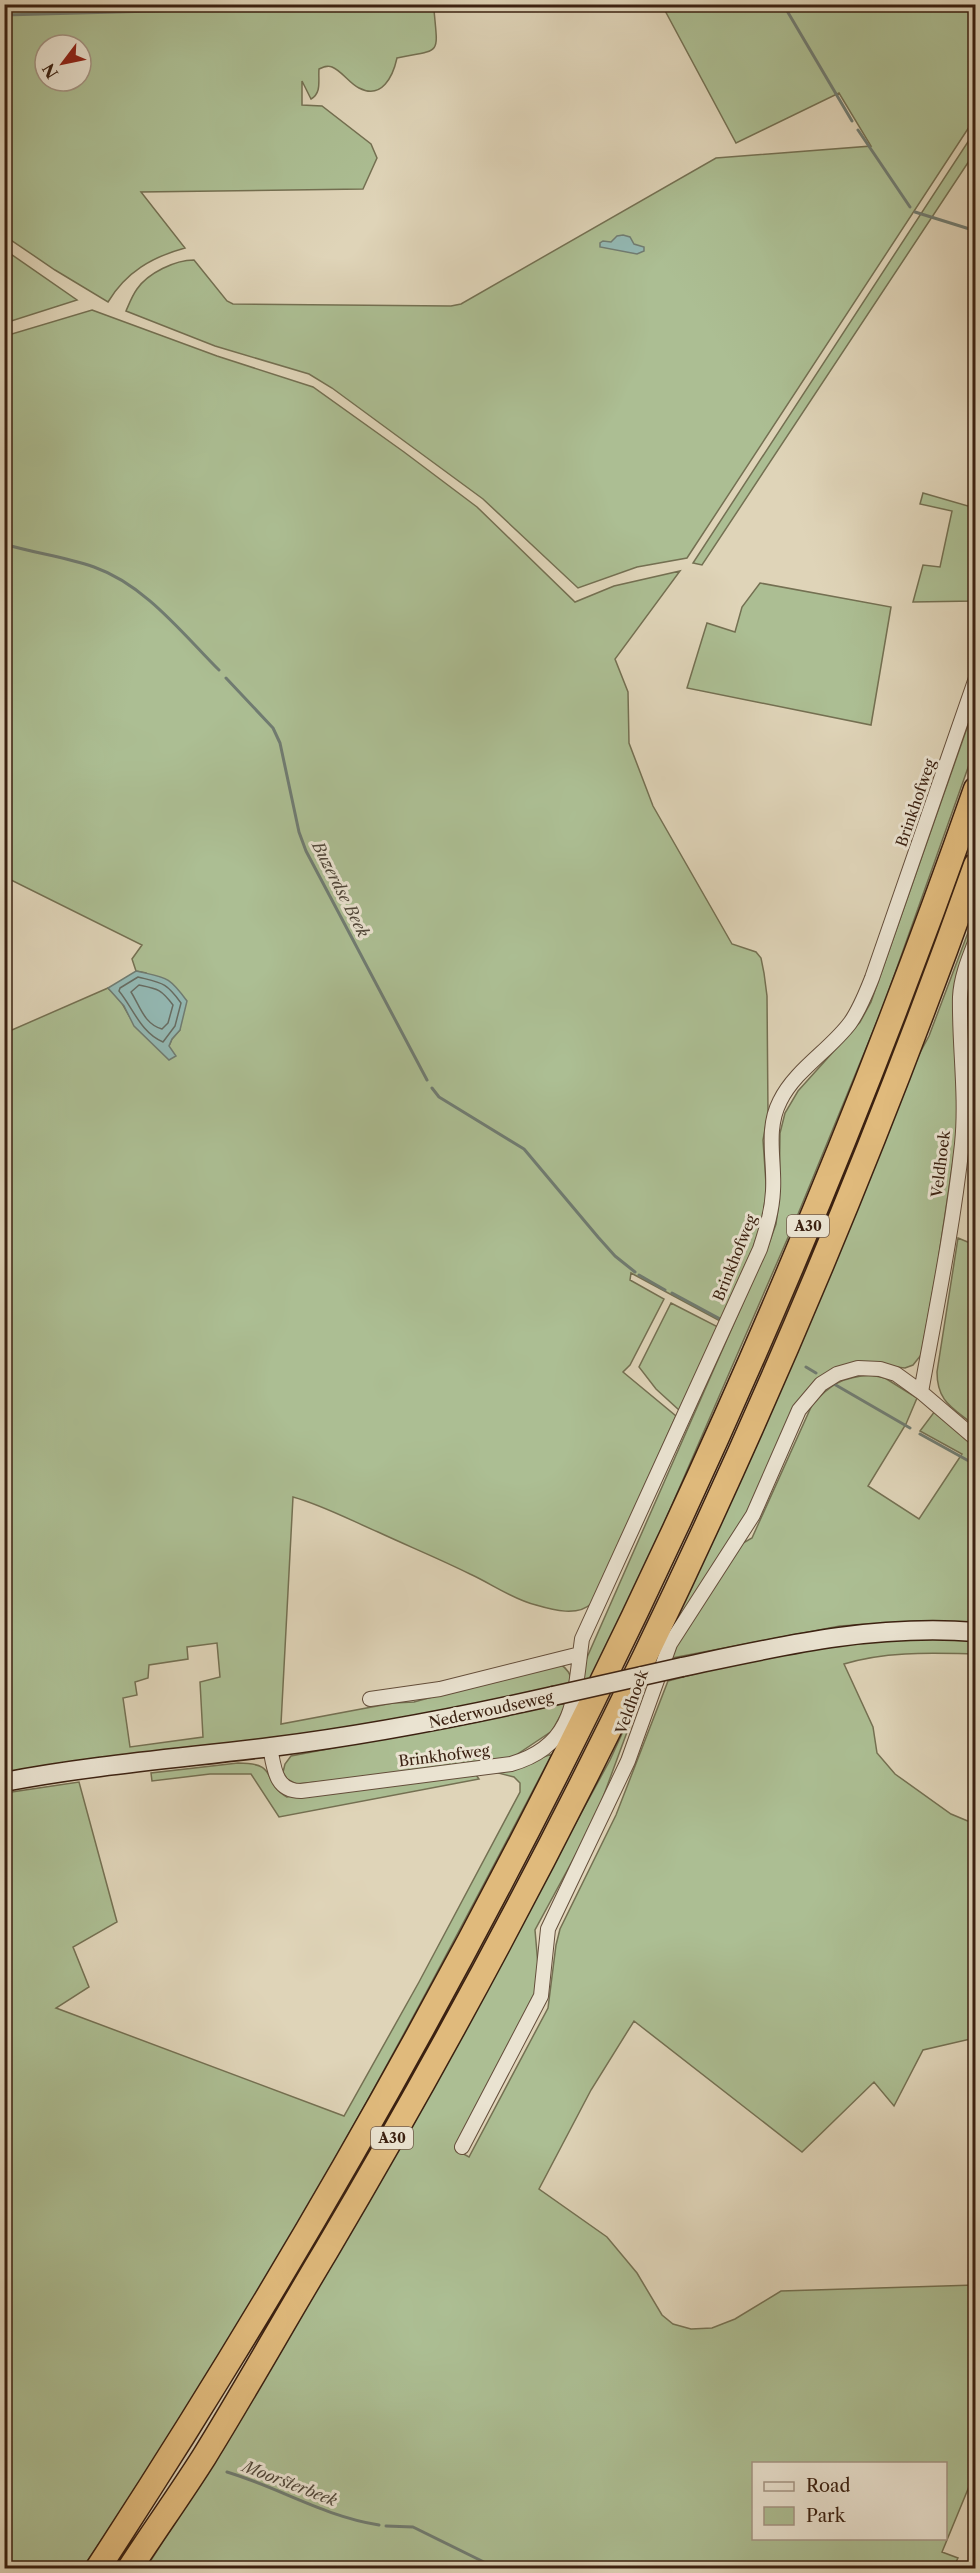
<svg xmlns="http://www.w3.org/2000/svg" width="980" height="2573" font-family="'Libre Caslon Text',serif">
  <style>
    .green { fill: #acbe93; stroke: #747052; stroke-width: 1.5; fill-rule: evenodd }
    .water { fill: #93b8b3; stroke: #707c72; stroke-width: 1.5 }
    .lines { fill: none; stroke-linecap: round; stroke-linejoin: round }
    .shore { stroke: #676c62; stroke-width: 1.5 }
    .stream { stroke: #707c72; stroke-width: 3 }
    .street-casing { stroke: #644e3b; stroke-width: 16 }
    .secondary-casing { stroke: #3b2111; stroke-width: 21 }
    .highway-casing { stroke: #3b2111; stroke-width: 27 }
    .street { stroke: #eae3d1; stroke-width: 14 }
    .secondary { stroke: #eae3d1; stroke-width: 18 }
    .highway { stroke: #e0ba7c; stroke-width: 24 }
    .secondary-bridge-casing { stroke: #3b2111; stroke-width: 21; stroke-linecap: butt }
    .secondary-bridge { stroke: #eae3d1; stroke-width: 18 }
    .labels { text-anchor: middle; stroke-width: 6; stroke-linejoin: round; paint-order: stroke }
    .shield { fill: #eae3d1; stroke: #705b4b; stroke-width: 1.5 }
    .shield-label { font-size: 14px; font-weight: bold; fill: #3b2111 }
    .street-label { font-size: 15px; fill: #3b2111; stroke: #eae3d1 }
    .water-label { font-size: 16px; font-style: italic; fill: #51473a; stroke: #eae3d1 }
  </style>
  <rect width="100%" height="100%" fill="#dfd4b8"/>
  <filter id="stains"><feTurbulence type="fractalNoise" baseFrequency=".00333" numOctaves="4"/><feColorMatrix values="0 0 0 0 .2 0 0 0 0 .09 0 0 0 0 .02 0 0 0 .5 -.17"/></filter>
  <radialGradient id="worn" r=".72"><stop offset=".6" stop-color="#630" stop-opacity="0"/><stop offset="1" stop-color="#630" stop-opacity=".3"/></radialGradient>
  <path class="green" d="M4,5l1,-1 455,1 -26,5c4,46 8,39 -37,48 -4,18 -15,42 -38,30 -10,-5 -17,-17 -27,-21 -5,-2 -9,0 -13,2 -1,11 3,24 -8,30l-9,-18v24l20,1 49,38 6,14 -14,31 -222,3 44,56c-33,9 -59,24 -77,54l-53,-32 -50,-34zM45,45h36v36h-36z
    M662,5h313v113l-288,440 -50,9 -59,21 -95,-89 -151,-111 -23,-14 -94,-28 -89,-35c3,-7 6,-15 11,-22 11,-16 38,-29 57,-29l33,41 6,3 218,2 10,-2 255,-146 155,-12 -32,-53 -103,50z
    M975,131v21l-273,413 -9,-2z
    M5,250l72,50 -72,23z
    M92,310l125,46 96,31 91,65 73,55 98,95 39,-16 66,-15 -65,88 13,33 1,51 24,63 79,138 24,8 5,6 3,15 3,23 1,118 -5,26 4,58 -4,22 -11,30 -32,71 -89,-48 -1,7 34,19 -34,66 -7,7 53,44 -84,187c-14,14 -39,7 -56,2 -24,-6 -44,-21 -66,-31 -30,-15 -62,-28 -92,-42 -28,-12 -56,-27 -85,-35l-12,227 112,-21 21,-1 135,-37 11,-1c8,5 10,10 13,19l-215,47 -353,50v-747l103,-45c5,6 13,12 16,19 11,20 21,36 45,39l3,-7 8,-9 -34,-57 -10,-2 -4,-12 10,-14 -137,-68v-541zM217,1643l3,34 -20,5 3,55 -73,10 -7,-49 14,-3 -2,-13 13,-4 1,-13 39,-6 -1,-12z
    M923,493l52,15v93l-62,1 10,-37 17,2 12,-56 -32,-7z
    M760,583l131,24 -20,118 -184,-37 20,-65 28,9 7,-25z
    M975,705v43l-92,259 -87,212 -160,369 -54,106 -3,1 6,-33 183,-416 8,-22 3,-24 1,-67 5,-20 13,-22 62,-69 11,-20z
    M975,914v14l-18,50 3,136 -23,154 -16,87 -8,10 -8,3 -36,-4 -23,3 -50,41 -49,104 -74,118 -18,47 -8,2 262,-606 20,-37z
    M958,1238l17,7v181c-21,-18 -38,-23 -38,-54z
    M671,1303l47,24 -39,83 -23,-21 -17,-22z
    M871,1375l14,3 32,20 -11,26 -38,62 51,33 43,-65 -42,-23 15,-20 40,33v180l-57,-3 -78,5 -168,32 8,-23 56,-88 16,-9 60,-133c18,-21 31,-28 59,-30z
    M975,1638v16c-43,-1 -89,-3 -131,10l29,63 4,26 18,21 56,40 24,10v214l-52,12 -29,56 -20,-24 -72,70 -168,-131 -43,69 -52,99 68,48 30,36 25,42 11,9 18,5 21,-1 23,-9 46,-28 194,-6v192h-2l-31,75 16,6 -5,10h-807l65,-102 166,-278 233,-428 34,-74 -49,133 -60,111 3,35 -1,25 -5,18 -76,142 13,7 79,-149 8,-63 4,-16 56,-114 52,-134 147,-39zM754,2464h192v74h-192z
    M567,1703l-15,28 -39,26 -144,20 -73,7 -9,-5 -4,-7 2,-8 6,-8z
    M552,1754c-96,184 -193,368 -299,547 -54,91 -112,179 -170,267h-78v-775l74,-11 38,140 -44,25 16,40 -33,21 288,108 75,-134 101,-190v-9l-6,-6 -16,-4z
    M238,1763c43,0 22,19 49,34l187,-25 5,7 -200,38 -28,-43h-41l-58,7 -1,-8z"/>
  <path class="water" d="M623,235l7,2 4,7 10,3v4l-7,3 -37,-7v-4l3,-2 8,1 6,-6z
    M136,971c30,7 32,4 51,30l-7,29 -8,9 -3,7 7,10 -7,4 -35,-34 -10,-20 -16,-18z"/>
  <g class="lines">
    <path class="shore" d="M138,977c24,6 28,5 43,26l-6,23 -12,16c-22,-9 -30,-34 -44,-51l1,-3z
      M139,985c19,4 22,4 34,20l-5,18 -6,6c-18,-5 -22,-23 -31,-37z"/>
    <path class="stream" d="M783,4l69,117
      M4,15l266,-7 27,-4
      M858,130l52,77
      M915,212l61,19
      M4,544c30,9 61,13 90,23 51,18 88,66 125,103
      M226,678l47,50 7,15 19,89 7,19 121,229
      M432,1088l7,9 85,52 74,88 17,19 20,16
      M639,1275l26,15
      M672,1293l50,27
      M806,1367l10,6
      M834,1384l76,44
      M920,1434l56,31
      M227,2472c53,16 96,44 152,53
      M386,2526l27,1 83,41"/>
    <g class="street-casing">
      <path id="street" d="M976,940c-7,18 -15,37 -16,57 -1,49 7,98 2,147 -9,83 -26,166 -41,248l55,47
        M370,1699l70,-10 140,-35
        M270,1747c4,21 5,44 31,44l210,-27c66,-19 63,-68 71,-125l178,-390c6,-19 12,-37 13,-58 2,-30 -8,-61 7,-90 15,-31 50,-51 70,-78 10,-14 16,-30 22,-45l104,-300
        M462,2147l79,-151 7,-67 80,-168 42,-117 83,-129 46,-105 22,-26 16,-10 21,-6 22,1 16,5 25,18"/>
    </g>
    <g class="secondary-casing">
      <path id="secondary" d="M682,1667c99,-21 191,-43 294,-35
        M4,1782c89,-17 178,-24 267,-35 95,-12 189,-30 282,-51"/>
    </g>
    <g class="highway-casing">
      <path id="highway" d="M98,2568c363,-555 658,-1153 878,-1779
        M130,2568c24,-37 50,-73 74,-111 42,-68 81,-138 122,-206 260,-440 479,-905 650,-1386"/>
    </g>
    <use href="#street" class="street"/>
    <use href="#secondary" class="secondary"/>
    <use href="#highway" class="highway"/>
    <g class="secondary-bridge-casing">
      <path id="secondary-bridge" d="M553,1696l129,-29"/>
    </g>
    <use href="#secondary-bridge" class="secondary-bridge"/>
  </g>
  <g class="labels">
    <g class="shield">
      <rect x="787" y="1215" width="42" height="22" rx="4.5"/>
      <rect x="371" y="2127" width="42" height="22" rx="4.5"/>
    </g>
    <g class="shield-label">
      <text x="808" y="1231">A30</text>
      <text x="392" y="2143">A30</text>
    </g>
    <g class="street-label">
      <text transform="translate(916 803) rotate(-71)" y="5">Brinkhofweg</text>
      <text transform="translate(941 1164) rotate(-83)" y="5">Veldhoek</text>
      <text transform="translate(735 1258) rotate(-68)" y="5">Brinkhofweg</text>
      <text transform="translate(632 1702) rotate(-70)" y="5">Veldhoek</text>
      <text transform="translate(491 1710) rotate(-12)" y="5">Nederwoudseweg</text>
      <text transform="translate(444 1756) rotate(-7)" y="5">Brinkhofweg</text>
    </g>
    <g class="water-label">
      <text transform="translate(341 889) rotate(63)" y="6">Buzerdse Beek</text>
      <text transform="translate(290 2483) rotate(21)" y="6">Moorsterbeek</text>
    </g>
  </g>
  <rect width="980" height="2573" fill="none" stroke="#dfd4b8" stroke-width="24"/>
  <rect x="6" y="6" width="968" height="2561" fill="none" stroke="#3b2111" stroke-width="3"/>
  <rect x="12" y="12" width="956" height="2549" fill="none" stroke="#3b2111" stroke-width="1.5"/>
  <rect x="752" y="2462" width="195" height="78" fill="#eae3d1" stroke="#a49584" stroke-width="1.5"/>
  <rect x="764" y="2482" width="30" height="9" fill="#eae3d1" stroke="#a49584" stroke-width="1.5"/>
  <text x="806" y="2492" font-size="18" fill="#3b2111">Road</text>
  <rect x="764" y="2507" width="30" height="18" fill="#acbe93" stroke="#a49584" stroke-width="1.5"/>
  <text x="806" y="2522" font-size="18" fill="#3b2111">Park</text>
  <g transform="translate(63 63) rotate(238)"><circle r="28" fill="#eae3d1" stroke="#a49584" stroke-width="1.5"/>
  <path d="M0-4.5L10 22L0 15L-10 22Z" fill="#8f2418"/>
  <text y="-9" font-size="16" font-weight="bold" text-anchor="middle" fill="#3b2111">N</text>
  </g>
  <rect width="100%" height="100%" filter="url(#stains)"/>
  <rect width="100%" height="100%" fill="url(#worn)"/>
</svg>
